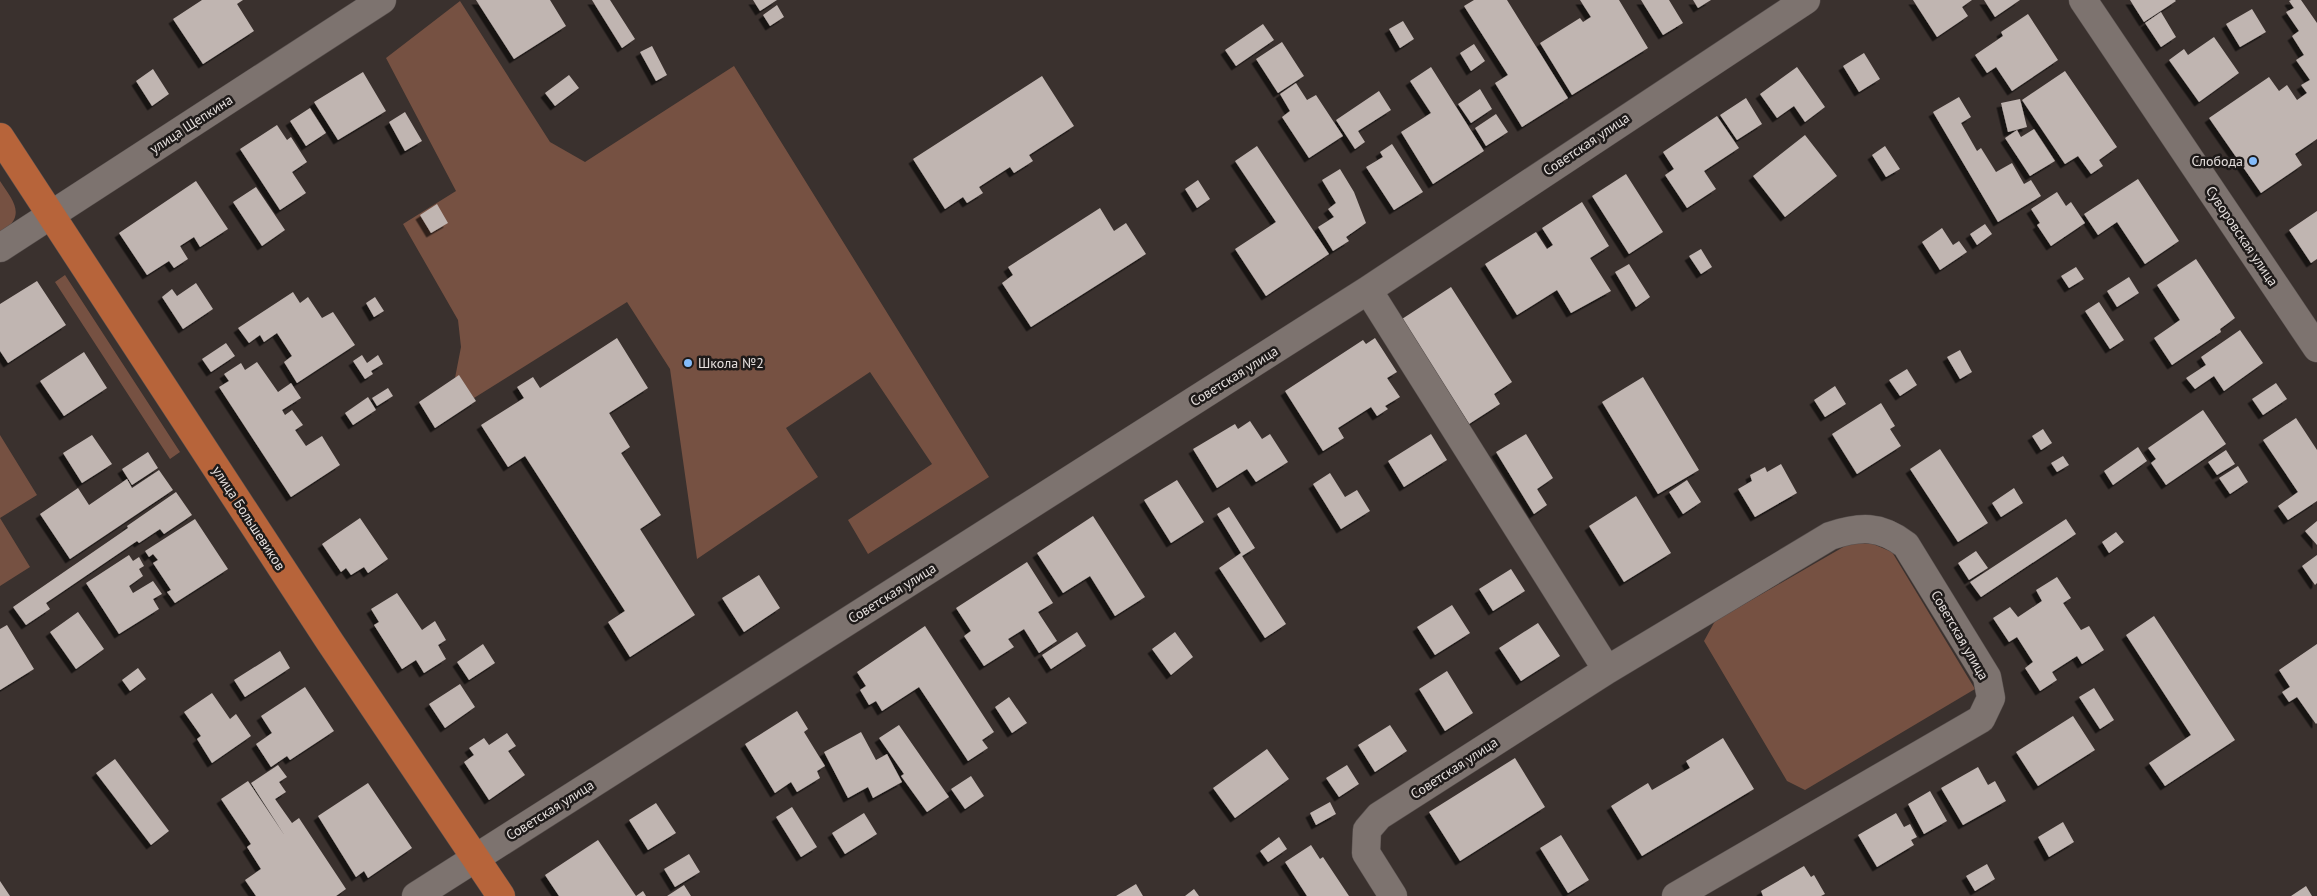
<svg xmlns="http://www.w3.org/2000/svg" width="2317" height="896" font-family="'PT Sans',sans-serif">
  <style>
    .green { fill: #765142 }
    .building { fill: #c0b5b1; filter: url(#shadow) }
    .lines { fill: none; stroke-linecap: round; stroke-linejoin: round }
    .minor-casing { stroke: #58504e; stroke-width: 29 }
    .major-casing { stroke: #58504e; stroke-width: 29 }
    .minor { stroke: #7d736f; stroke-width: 28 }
    .major { stroke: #b7643a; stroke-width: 28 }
    .poi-dot { fill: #84bcfb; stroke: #1e1a19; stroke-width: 2 }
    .labels { text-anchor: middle; stroke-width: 5; stroke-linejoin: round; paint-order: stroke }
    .street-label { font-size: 14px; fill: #e5dfdd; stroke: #1e1a19 }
    .poi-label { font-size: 14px; fill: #e5dfdd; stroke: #1e1a19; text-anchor: end }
  </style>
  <defs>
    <filter id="shadow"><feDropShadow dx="-4.5" dy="4.5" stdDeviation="0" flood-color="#0009"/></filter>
  </defs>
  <rect width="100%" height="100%" fill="#3a312e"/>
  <path class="green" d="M460,1l90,141 35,20 149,-96 255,411 -121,77 -20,-34 84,-56 -62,-92 -84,56 32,49 -121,82 -27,-190 -43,-67 -153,96 -15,-22 -4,2 6,-31 -3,-27 -55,-96 53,-33 -70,-133z
    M0,181c14,21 27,35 0,52z
    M65,275l115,177 -10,7 -115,-177z
    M0,435l37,60 -37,23z
    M0,518l30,49 -30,19z
    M1852,542l21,2 19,8 83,137 -170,101 -18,-9 -83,-140 11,-20z"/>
  <path class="building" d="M202,0h41l-6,4 17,27 -51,33 -30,-45z
    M476,0h74l16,26 -52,33z
    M592,0h18l25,39 -13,9z
    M753,0h24l-17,11z
    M1474,0h33l61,98 -46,29 -27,-44 13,-8 -44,-69z
    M1580,0h39l29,48 -76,47 -32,-52 40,-25 3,4 8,-5z
    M1641,0h28l14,23 -20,12z
    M1693,0h18l-13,8z
    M1913,0h59l-10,7 6,9 -31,21z
    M1984,0h36l-25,17z
    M2130,0h45l1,1 -32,21z
    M2291,0h10l16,23v116l-22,15 7,11 -41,28 -52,-75 60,-41 10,14 8,-6 10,15 10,-7 -6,-8 9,-5 -14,-20 8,-5 -12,-19 7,-5 -13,-19 8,-4 -5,-7z
    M777,5l7,12 -14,9 -7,-11z
    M2252,9l14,23 -26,15 -14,-23z
    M2161,12l15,25 -15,10 -16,-24z
    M2028,14l30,46 -46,31 -16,-24 -9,6 -12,-18 28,-19 -2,-4z
    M1403,21l11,18 -14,9 -11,-19z
    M1263,24l11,16 -38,26 -11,-16z
    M2214,37l25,36 -40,29 -30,-42 15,-11 4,6z
    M1282,42l22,34 -26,17 -22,-34z
    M1474,44l11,17 -14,10 -11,-18z
    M652,46l15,29 -11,6 -16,-29z
    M1864,53l16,26 -21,13 -16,-26z
    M1431,67l53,84 -51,33 -32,-52 30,-19 -21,-32z
    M1797,67l28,40 -20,15 -11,-16 -17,12 -17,-24z
    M153,69l16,25 -17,12 -16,-25z
    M2065,71l52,76 -18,13 4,6 -12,8 -13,-18 -13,8 -43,-64z
    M363,72l23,39 -48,29 -24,-38z
    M569,75l10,13 -24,18 -10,-13z
    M1042,76l32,50 -45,29 4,6 -19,12 -4,-6 -31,20 4,6 -16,10 -4,-6 -18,12 -32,-50z
    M1296,83l11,17 9,-5 27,41 -34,22 -27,-41 8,-6 -10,-17z
    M1480,89l12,20 -21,14 -13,-19z
    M1379,91l12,19 -33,21 7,11 -10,7 -19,-29z
    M1959,97l12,20 -10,6 16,28 4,-3 15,24 16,-9 12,21 7,-4 10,16 -43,26 -65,-110z
    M1746,98l16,26 -25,16 -17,-25z
    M2020,99l7,28 -19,5 -7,-29z
    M310,108l16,25 -20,13 -16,-25z
    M405,112l17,29 -17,10 -16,-29z
    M1496,114l12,18 -22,14 -11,-18z
    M1717,116l22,32 -35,23 12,18 -29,19 -22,-33 9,-6 -11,-17z
    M277,125l10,15 4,-3 16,25 -15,10 14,21 -26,17 -40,-61z
    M2034,129l21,32 -25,15 -25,-38 12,-8 4,7z
    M1805,135l32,41 -52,41 -32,-41z
    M1392,144l31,48 -29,18 -28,-43 17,-10 -3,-5z
    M1257,146l72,108 -63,42 -31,-47 41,-27 -41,-61z
    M1885,146l15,23 -14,8 -14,-22z
    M1340,169l14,23 12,31 -20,14 3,4 -16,10 -15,-24 16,-10 -6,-8 8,-6 -14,-23z
    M1626,174l37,58 -34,22 -37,-58z
    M2138,179l41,62 -34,23 -28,-42 -19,13 -14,-21z
    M1198,180l12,19 -13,9 -12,-19z
    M196,181l32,48 -28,18 -6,-10 -14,9 8,13 -14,9 -5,-7 -22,14 -28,-42z
    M256,187l29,43 -23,16 -29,-44z
    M2057,192l9,14 5,-4 14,21 -34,23 -14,-21 3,-2 -9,-14z
    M1582,202l27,44 -19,12 21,33 -40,22 -14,-23 -40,25 -32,-51 51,-32 11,17 6,-4 -11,-17z
    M437,204l11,19 -17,10 -11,-18z
    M1100,208l14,23 12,-8 20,31 -115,73 -29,-44 11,-8 -5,-8z
    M2317,211v48l-6,4 -22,-33z
    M1985,224l7,10 -15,11 -7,-11z
    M1942,228l11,17 6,-4 8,11 -27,18 -18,-28z
    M1701,249l11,18 -11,7 -12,-18z
    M2196,259l39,59 -15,11 1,3 -49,33 -18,-27 26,-18 -23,-35z
    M1629,264l21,33 -14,10 -21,-35z
    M2076,267l8,12 -15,9 -8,-12z
    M2129,277l10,16 -22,14 -10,-16z
    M37,281l29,44 -58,38 -8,-12v-47z
    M196,283l17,26 -30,20 -21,-32 10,-8 5,7z
    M1451,287l61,95 -18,12 6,10 -31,20 -67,-105z
    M293,292l7,11 8,-6 14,21 11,-6 22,33 -58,38 -13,-21 8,-6 -15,-23 -13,9 -4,-7 -11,8 -11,-15z
    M375,297l9,14 -10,6 -8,-14z
    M2099,302l25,38 -14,9 -25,-38z
    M2240,330l23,33 -39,28 -10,-15 -19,13 -9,-11 20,-13 -5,-8z
    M617,338l31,50 -39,25 21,34 -9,6 40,62 -21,14 55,86 -65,42 -22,-35 17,-11 -100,-155 -17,11 -27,-42 43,-27 -7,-11 16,-10 7,11z
    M1375,338l22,34 -10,6 13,19 -15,9 3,3 -11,7 -6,-9 -33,21 6,10 -21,13 -38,-60 78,-51 3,4z
    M226,343l9,13 -24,16 -9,-13z
    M1960,350l12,22 -12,7 -13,-22z
    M84,352l23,36 -43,28 -24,-35z
    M362,355l5,8 11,-8 5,9 -12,7 2,3 -8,5 -12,-18z
    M257,362l21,30 13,-9 10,15 -19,12 3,5 7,-5 11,15 -8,5 11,16 16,-10 18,29 -49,32 -72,-110 10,-6 -5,-7 17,-11 4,7z
    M1907,369l10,16 -17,11 -11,-16z
    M459,375l17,26 -41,27 -16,-26z
    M1643,377l56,93 -41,24 -56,-92z
    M2276,383l11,16 -24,16 -11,-16z
    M1835,386l11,18 -21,13 -11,-17z
    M388,388l5,8 -16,10 -5,-8z
    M368,397l8,13 -23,15 -8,-12z
    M1881,403l14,23 -5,3 11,17 -44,28 -25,-40z
    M2203,410l23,34 -60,41 -15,-22 5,-4 -8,-11z
    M2296,418l21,32v51l-29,19 -10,-14 20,-14 -35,-52z
    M1250,421l12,18 8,-5 18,28 -32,20 -9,-13 -30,19 -24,-39 42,-25 3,5z
    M2043,429l9,14 -11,7 -9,-14z
    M1431,434l16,26 -43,27 -16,-26z
    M1526,434l27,44 -16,11 10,16 -13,9 -38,-62z
    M92,435l20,29 -30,19 -19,-30z
    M2138,447l9,14 -34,24 -9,-14z
    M1940,449l48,74 -30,19 -48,-73z
    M2226,450l9,14 -18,11 -9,-13z
    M148,452l10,16 -26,17 -10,-16z
    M2063,456l6,9 -12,7 -6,-9z
    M1781,464l16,29 -42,24 -17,-28 14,-8 -2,-6 15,-8 2,5z
    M2238,466l10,16 -18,12 -11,-16z
    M159,470l14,20 -103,69 -30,-45 38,-26 11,17 38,-26 5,9z
    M1330,473l15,24 12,-7 13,21 -29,18 -28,-45z
    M1177,480l27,42 -33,21 -27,-43z
    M1687,480l14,22 -18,12 -14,-22z
    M2014,488l9,15 -22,14 -9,-14z
    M176,492l16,23 -28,19 -4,-5 -21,14 -2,-2 -91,62 4,6 -24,16 -13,-18 115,-79 -1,-2z
    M1636,496l35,57 -47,29 -35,-56z
    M1229,507l26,41 -13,8 44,68 -21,14 -46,-70 22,-15 -24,-39z
    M1093,516l52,81 -30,19 -25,-40 -27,17 -26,-40z
    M360,518l28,41 -20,14 -4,-6 -13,8 -5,-7 -5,4 -19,-28z
    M195,519l33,50 -53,34 -8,-11 4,-2 -18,-27 5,-3 -5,-6 -4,3 -4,-6z
    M2066,519l10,15 -95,63 -11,-15z
    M2317,521v24l-12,-14z
    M2116,532l8,10 -15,11 -7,-11z
    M1976,551l12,17 -19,12 -11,-17z
    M129,555l4,6 6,-4 5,9 -5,3 4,7 -14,10 4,7 20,-12 9,13 -9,5 6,10 -40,25 -33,-51z
    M2317,555v28l-2,2 -13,-19z
    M1027,562l26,41 -15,9 19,29 -18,12 -15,-24 -16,10 6,8 -30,19 -20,-30 7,-5 -15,-23z
    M1511,569l14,22 -32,20 -14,-22z
    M759,575l21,33 -36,24 -22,-34z
    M2057,577l14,21 -8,5 18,27 8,-4 15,24 -22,14 -5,-8 -25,16 5,8 -17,11 -15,-23 8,-6 -16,-25 -8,5 -16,-24 17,-11 8,10 24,-16 -6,-11z
    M397,593l25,37 13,-9 11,19 -8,5 8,14 -22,14 -8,-13 -14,9 -28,-44 5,-3 -8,-13z
    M1452,605l18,28 -35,22 -18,-28z
    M78,612l26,37 -28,20 -26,-37z
    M2154,616l81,124 -70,46 -16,-23 42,-28 -65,-100z
    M1538,623l22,33 -39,25 -22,-33z
    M7,625l27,44 -34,21v-61z
    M925,626l69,106 -12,8 6,8 -20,13 -49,-74 -37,24 -6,-10 -7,4 -9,-15 6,-4 -9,-14z
    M1077,632l9,14 -35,23 -9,-14z
    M1175,632l18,25 -22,18 -19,-26z
    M483,644l12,19 -26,17 -12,-18z
    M2317,644v79l-1,1 -19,-27 -8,5 -7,-10 8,-5 -11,-17z
    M280,651l10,17 -45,29 -11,-17z
    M138,668l8,11 -16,12 -8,-11z
    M1447,671l26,42 -28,18 -26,-42z
    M460,684l15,23 -30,21 -16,-24z
    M305,687l29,44 -44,29 -3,-4 -16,11 -15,-23 16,-11 -11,-17z
    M2094,688l20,32 -14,9 -21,-32z
    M212,693l18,26 6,-5 15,22 -39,27 -15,-24 4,-3 -17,-24z
    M1009,697l18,26 -15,10 -17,-26z
    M797,711l11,18 -4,3 21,34 -8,5 3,7 -23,14 -6,-10 -16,11 -30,-49z
    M2073,716l22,34 -57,36 -22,-34z
    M899,725l50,72 -22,15 -26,-36 3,-2 -25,-36z
    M1390,725l17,26 -32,21 -17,-27z
    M861,732l15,28 11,-6 15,28 -29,16 -5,-11 -20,11 -24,-46z
    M507,733l9,13 -8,5 17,24 -36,25 -25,-38 10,-7 -5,-7 15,-10 5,7z
    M1723,738l31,51 -112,67 -31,-50 37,-23 4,7 38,-22 -4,-7z
    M1267,749l22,30 -54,39 -22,-30z
    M1515,758l30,49 -85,54 -31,-49z
    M115,759l54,72 -18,14 -55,-72z
    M278,765l9,12 -8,5 7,10 -11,7 17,24 7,-5 47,71 -10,7h-80l-11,-16 16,-11 -14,-22 4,-3 -30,-45 27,-18 37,55 -34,-53z
    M1347,765l12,19 -20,13 -13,-19z
    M1978,767l10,18 7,-4 11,20 -43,24 -22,-37z
    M971,776l13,20 -19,13 -14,-20z
    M368,783l44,65 -44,30 -4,-7 -8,6 -38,-61z
    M1930,791l17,30 -23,13 -16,-30z
    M1330,802l6,12 -20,11 -6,-12z
    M656,803l20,30 -28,17 -19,-30z
    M792,807l25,40 -16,10 -25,-40z
    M864,813l13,21 -32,20 -13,-21z
    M1896,813l8,14 6,-3 7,13 -6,3 3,5 -37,22 -19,-32z
    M2063,822l11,20 -25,15 -11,-20z
    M1561,835l28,45 -21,13 -28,-45z
    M1279,837l8,12 -19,13 -8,-11z
    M598,840l38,56 7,-5 3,5h-87l-14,-21z
    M1311,845l9,14 3,-2 26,39h-42l-22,-34z
    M689,854l11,18 -25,15 -11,-18z
    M1987,864l8,15 -20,12 -9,-15z
    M1804,866l7,11 3,-2 11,19 -4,2h-58l-2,-5z
    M0,881l10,15h-10z
    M1136,884l7,12h-27z
    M684,885l7,11h-24z
    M2306,886l6,10h-21z
    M1194,889l5,7h-14z"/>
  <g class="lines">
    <g class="minor-casing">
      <path id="minor" d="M2083,0l234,348
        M0,248l382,-248
        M1368,290l239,380 -228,146 -12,14 -1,23 27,43
        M1607,670l223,-134c30,-10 50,-11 76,9l81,132 4,21 -10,21 -305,177
        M416,896l952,-606 438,-290"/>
    </g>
    <g class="major-casing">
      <path id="major" d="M0,137l330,505 171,254"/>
    </g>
    <use href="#minor" class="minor"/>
    <use href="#major" class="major"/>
  </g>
  <g class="poi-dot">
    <circle cx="2253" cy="161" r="5"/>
    <circle cx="688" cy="363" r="5"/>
  </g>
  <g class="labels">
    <g class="street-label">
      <text transform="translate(191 124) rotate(-33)" y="5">улица Щепкина</text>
      <text transform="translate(1586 144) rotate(-34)" y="5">Советская улица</text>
      <text transform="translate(2242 236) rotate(56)" y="5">Суворовская улица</text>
      <text transform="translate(1234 376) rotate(-32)" y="5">Советская улица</text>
      <text transform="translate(249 518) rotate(57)" y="5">улица Большевиков</text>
      <text transform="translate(892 593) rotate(-32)" y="5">Советская улица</text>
      <text transform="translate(1960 635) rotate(60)" y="5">Советская улица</text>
      <text transform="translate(1454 768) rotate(-33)" y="5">Советская улица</text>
      <text transform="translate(550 810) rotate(-32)" y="5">Советская улица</text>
    </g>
    <g class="poi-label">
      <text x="2243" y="166">Слобода</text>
      <text x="698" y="368" text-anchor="start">Школа №2</text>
    </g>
  </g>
</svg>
